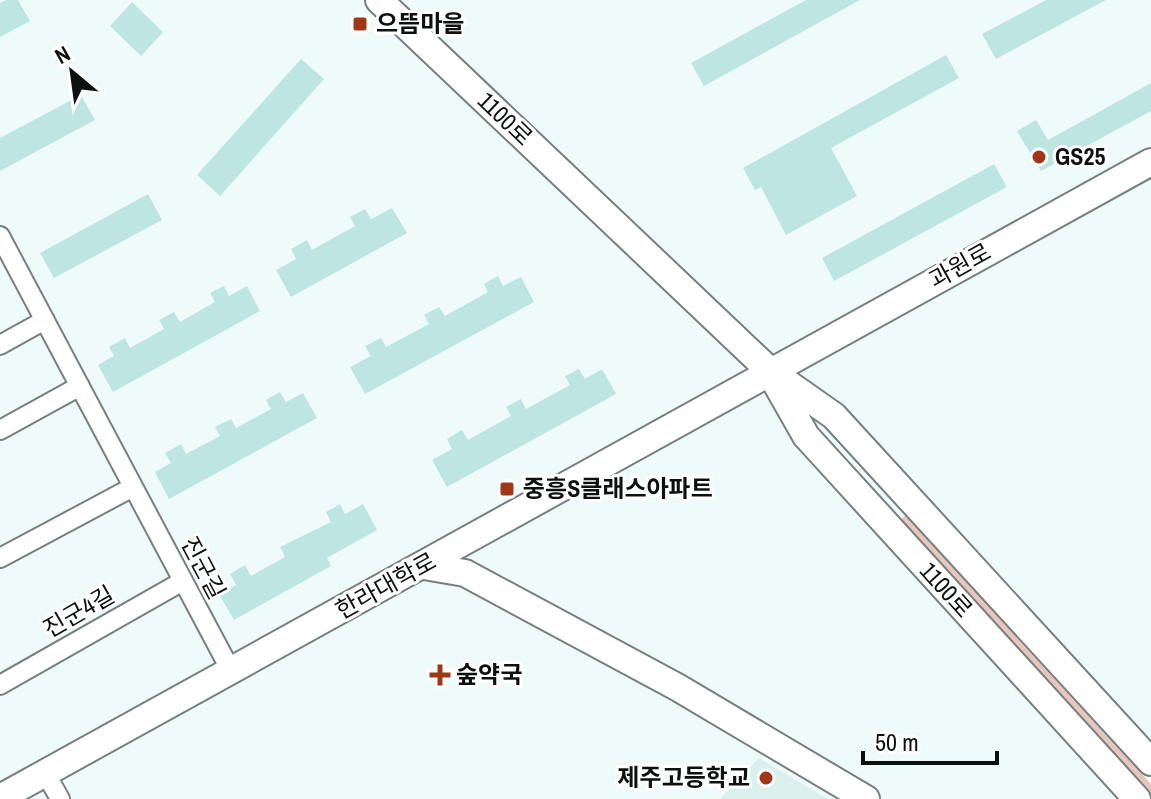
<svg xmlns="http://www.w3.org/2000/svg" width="1151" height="799" font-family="'Archivo Narrow','Noto Sans KR',sans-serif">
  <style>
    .built { fill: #dbefed }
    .green { fill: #e6c6bd }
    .building { fill: #bde5e2 }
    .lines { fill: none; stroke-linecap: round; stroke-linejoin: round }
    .street-casing { stroke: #75807f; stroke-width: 22 }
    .secondary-casing { stroke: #75807f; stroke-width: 30 }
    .street { stroke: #fff; stroke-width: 18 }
    .secondary { stroke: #fff; stroke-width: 26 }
    .poi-dot { fill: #9f3818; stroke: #fff; stroke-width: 3 }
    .labels { text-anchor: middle; stroke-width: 6; stroke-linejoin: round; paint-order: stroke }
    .poi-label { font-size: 24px; font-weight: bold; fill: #0c100f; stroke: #fff; text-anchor: start }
    .street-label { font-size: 24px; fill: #0c100f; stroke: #fff }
  </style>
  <rect width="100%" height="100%" fill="#effbfa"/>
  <path class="built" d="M759,758l69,41h-108z"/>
  <path class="green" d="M906,515l245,269v14l-252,-277z"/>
  <path class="building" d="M6,0h12l12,21 -30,16v-34z
    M806,0h54l-156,86 -13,-23z
    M1046,0h60l-110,59 -14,-25z
    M132,2l31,30 -22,24 -31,-30z
    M946,55l13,23 -128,70 26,48 -71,39 -25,-48 -6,3 -12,-22z
    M301,59l23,20 -104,117 -23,-21z
    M1151,83v28l-110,60 -24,-40 19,-11 12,20z
    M81,95l14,25 -95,51v-33z
    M994,164l13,23 -173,94 -12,-23z
    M148,194l14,26 -108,58 -14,-25z
    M392,208l15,25 -116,64 -15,-27 20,-11 -5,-10 16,-9 5,10 43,-24 -5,-9 15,-8 6,10z
    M498,276l5,10 18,-9 13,25 -169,92 -15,-27 21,-11 -6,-10 16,-8 5,9 43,-23 -5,-9 15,-8 6,9 43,-24 -4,-8z
    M224,286l5,10 18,-10 13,25 -147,81 -15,-27 16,-9 -5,-9 16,-9 5,10 34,-19 -5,-9 15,-8 6,10 35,-20 -5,-9z
    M579,369l6,10 17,-10 14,25 -169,93 -15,-27 20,-11 -5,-10 15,-9 6,10 43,-24 -5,-9 15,-8 5,10 44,-24 -5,-9z
    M280,392l6,10 17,-9 14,25 -148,81 -14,-27 16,-9 -6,-10 16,-9 5,10 34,-18 -5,-9 16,-8 5,9 35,-19 -5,-9z
    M340,504l5,10 18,-10 14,26 -50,28 4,8 -97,54 -15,-26 17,-9 -6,-11 15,-9 6,11 34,-19 -5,-10 51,-25 -5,-10z"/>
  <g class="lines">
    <g class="street-casing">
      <path id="street" d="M0,236l231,435
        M0,345l45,-25
        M0,430l80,-44
        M0,558l133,-71
        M0,685l183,-104
        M46,774l14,25"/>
    </g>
    <g class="secondary-casing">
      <path id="secondary" d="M379,0l391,371 64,45 317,346
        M773,378l33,58 331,363
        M424,566l41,7 212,114 189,112
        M0,798l1151,-636"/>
    </g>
    <use href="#street" class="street"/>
    <use href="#secondary" class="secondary"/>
  </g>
  <g class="poi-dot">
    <rect x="352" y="16" width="16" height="16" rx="4"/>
    <circle cx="1039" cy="157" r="8"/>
    <rect x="499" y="481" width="16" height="16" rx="4"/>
    <path d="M436 663h8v8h8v8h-8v8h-8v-8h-8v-8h8z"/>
    <circle cx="766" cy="778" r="8"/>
  </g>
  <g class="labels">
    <g class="poi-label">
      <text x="376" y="32">으뜸마을</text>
      <text x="1055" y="165">GS25</text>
      <text x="523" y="497">중흥S클래스아파트</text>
      <text x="456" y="683">숲약국</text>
      <text x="750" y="786" text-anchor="end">제주고등학교</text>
    </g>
    <g class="street-label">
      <text transform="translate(505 119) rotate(44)" y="8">1100로</text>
      <text transform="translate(960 266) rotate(-29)" y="8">과원로</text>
      <text transform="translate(203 568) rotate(62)" y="8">진군길</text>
      <text transform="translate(386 586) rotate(-29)" y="8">한라대학로</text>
      <text transform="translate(946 590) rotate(48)" y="8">1100로</text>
      <text transform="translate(79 612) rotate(-30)" y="8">진군4길</text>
    </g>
  </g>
  <g transform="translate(72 72) rotate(331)" stroke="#ffffff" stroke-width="6" paint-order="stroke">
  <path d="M0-6L14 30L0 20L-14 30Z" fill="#0c100f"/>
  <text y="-12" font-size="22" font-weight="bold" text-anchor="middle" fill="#0c100f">N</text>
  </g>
  <path d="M863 751v12h134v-12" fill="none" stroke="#0c100f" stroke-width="4"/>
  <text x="875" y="751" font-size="24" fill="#0c100f" stroke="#ffffff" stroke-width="6" paint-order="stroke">50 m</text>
</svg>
